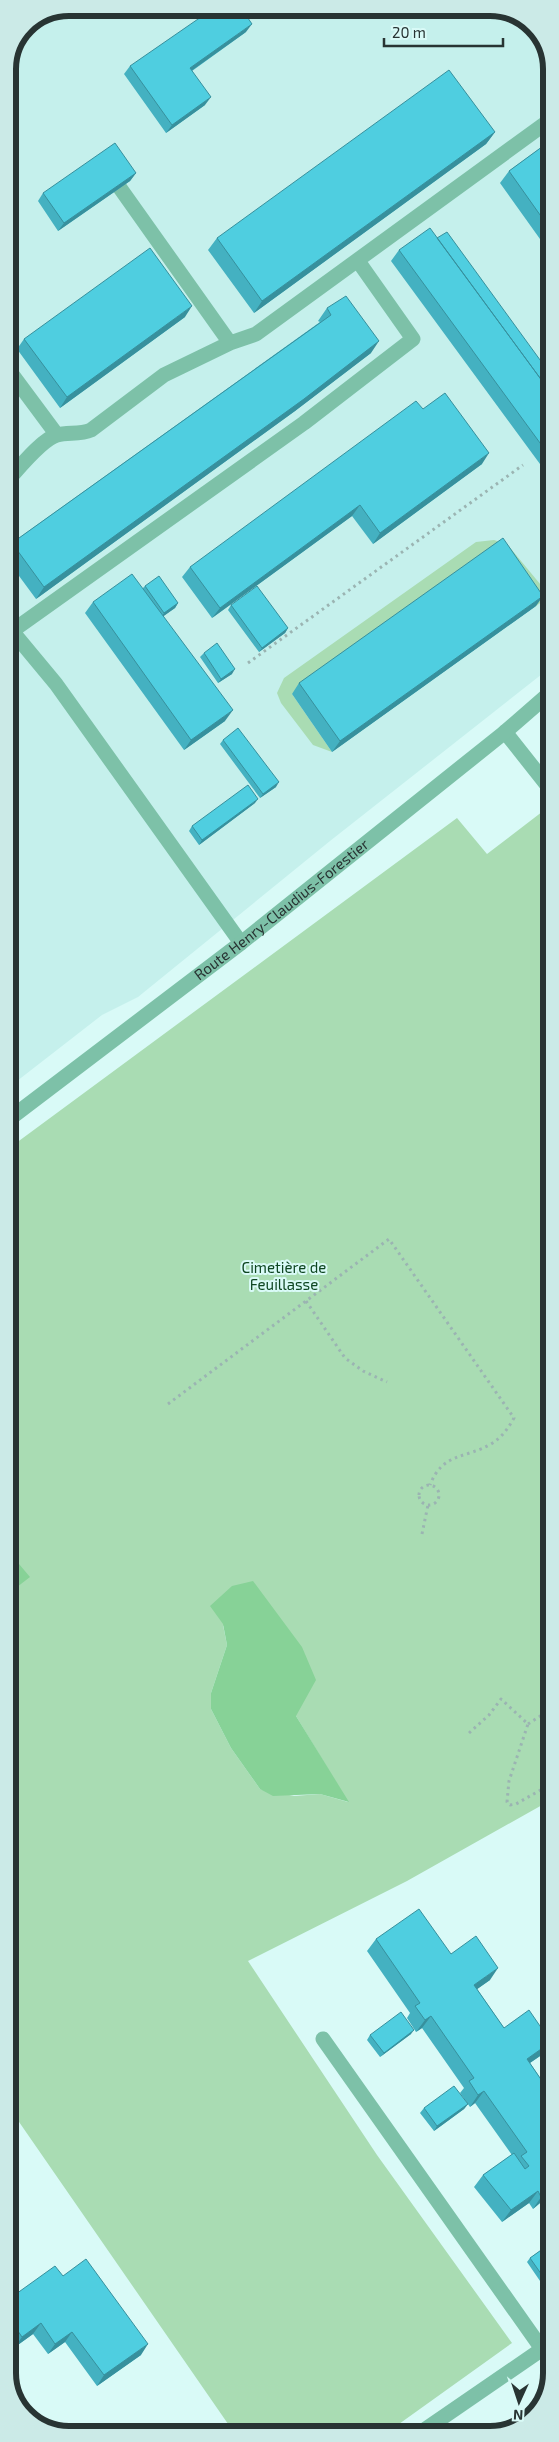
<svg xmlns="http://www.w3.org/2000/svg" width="559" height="2442" font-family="'Exo 2',sans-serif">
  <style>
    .built { fill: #c5f0ec }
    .green { fill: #a9dcb3; fill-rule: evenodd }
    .forest { fill: #87d297 }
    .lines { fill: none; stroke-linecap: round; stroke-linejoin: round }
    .path { stroke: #9bb4b2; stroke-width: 3; stroke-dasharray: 2.5 4; stroke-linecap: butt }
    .service { stroke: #7dc1a8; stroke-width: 15 }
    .minor { stroke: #7dc1a8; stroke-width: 15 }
    .wall { fill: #44b1c1 }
    .shaded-wall { fill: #37909d }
    .building { fill: #4fcee0; stroke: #37909d }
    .labels { text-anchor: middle; stroke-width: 4; stroke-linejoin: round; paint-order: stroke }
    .street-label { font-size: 15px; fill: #283433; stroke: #d9faf7 }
    .park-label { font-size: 15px; fill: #0e4621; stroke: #d9faf7 }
    .rim { fill: none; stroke: #283433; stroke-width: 6 }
  </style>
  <rect width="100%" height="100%" fill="#d9faf7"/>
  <path class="built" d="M69,8h429l33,15 19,34 1,610 -221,174 -192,156 -36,18 -94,73v-1019l18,-44z"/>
  <path class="green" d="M494,540l13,4 43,52 -14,10 -244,88 40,58 -19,-7 -32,-42 -4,-10 7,-15 192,-136z
    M551,805v995l-144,81 -159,80 129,194 135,188 -127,91h-150l-227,-328v-957l449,-331 30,36zM223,1625l73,91 52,86 -28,-8 -26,2 -34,-7 -29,-41 -20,-39v-16l16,-48z"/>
  <path class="forest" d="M8,1551l22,26 -22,17z
    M253,1581l49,66 14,33 -20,36 53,86 -29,-8 -47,2 -13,-7 -29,-41 -20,-39v-16l16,-48 -4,-21 -13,-18 22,-20z"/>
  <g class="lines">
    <path class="path" d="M248,663l275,-198
      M545,1264l6,8
      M306,1301l39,57 18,13 24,11
      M168,1404l221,-165 125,179c-6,11 -13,20 -23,26 -26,15 -48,8 -61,41
      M419 1495a10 10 0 1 1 20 0a10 10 0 1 1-20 0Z
      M422,1534l6,-29
      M528,1724l23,-15
      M469,1733l20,-18 12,-16 27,25 -19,57 -2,21 3,3 6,-1 35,-20"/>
    <path class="service" d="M120,188l110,155
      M8,369l49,66
      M8,480c11,-12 34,-41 49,-45 11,-3 23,0 34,-5l73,-55 66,-32 26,-9 294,-214
      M12,631l44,53 185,259
      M8,634l296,-211 109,-84 -55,-78
      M505,732l46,58
      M323,2039l219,310"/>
    <g class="minor">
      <path id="s1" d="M8,1120l233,-177 264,-211 46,-40"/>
      <path d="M420,2433l131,-90"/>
    </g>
  </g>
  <path class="wall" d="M246,32l-54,39 13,34 -39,28 -42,-59 6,-8z
    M495,132l-9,12 -232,169 -46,-63 9,-12z
    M550,141v112l-50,-70 9,-12z
    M136,173l-6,8 -72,50 -20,-30 5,-8z
    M437,238l114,137v104l-160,-218 8,-11z
    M327,308l44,45 -76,58 -259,188 -28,-38v-12l4,-6 308,-221 -2,-1z
    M185,317l-125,91 -43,-59 7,-10z
    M423,409l59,55 -109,80 -21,-28 -140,102 -30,-41 8,-10z
    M145,586l33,17 -3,5 -12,8 62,105 -41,29 -99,-137 8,-11 49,-13z
    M231,605l57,23 -3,5 -26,19 -31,-42z
    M536,606l-204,146 -40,-58 7,-11z
    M204,653l28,21 -14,9 -18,-26z
    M223,740l53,47 -16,11 -40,-54z
    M255,803l-56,42 -10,-14 3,-5z
    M376,1939l75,15 39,26 -13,9 27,39 47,14 -8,12 -13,9 21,31v116l-8,-11 -3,4 -7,6 -4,-6 -27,19 -28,-35 9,-12 29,-20 -37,-52 -5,4 -10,-14 4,-5 -42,-60 -6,4 -9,-14 3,-5 -43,-62z
    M411,2034l-31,23 -13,-17 3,-5z
    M468,2104l-4,5 -30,22 -14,-18 4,-5z
    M551,2243v54l-24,-35 3,-4z
    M63,2276l78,79 -44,31 -32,-44 -17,12 -15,-20 -18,13 -6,-8v-40z"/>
  <path class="shaded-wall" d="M252,24l-6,8 -62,44 6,-8z
    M211,97l-6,8 -39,28 6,-8z
    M495,132l-9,12 -232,169 8,-12z
    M136,173l-6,8 -72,50 6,-8z
    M192,306l-7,11 -125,91 7,-11z
    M379,341l-8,12 -76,58 -259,188 8,-12z
    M489,453l-7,11 -109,80 7,-11z
    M360,505l-8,11 -140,102 8,-10z
    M543,596l-7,10 -204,146 8,-11z
    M178,603l-3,5 -14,10 3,-5z
    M288,628l-3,5 -26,19 3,-4z
    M235,669l-3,5 -14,9 3,-4z
    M233,710l-8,11 -41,29 7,-10z
    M279,782l-3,5 -16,11 3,-4z
    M258,799l-3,4 -56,42 3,-5z
    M498,1968l-8,12 -24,17 8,-12z
    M431,2016l-9,12 -6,4 9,-12z
    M414,2030l-3,4 -31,23 4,-4z
    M551,2042l-8,12 -25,17 9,-12z
    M484,2091l-9,12 -5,4 8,-12z
    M468,2104l-4,5 -30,22 3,-5z
    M538,2191l-9,12 -27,19 9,-12z
    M549,2191l-9,12 -7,6 8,-12z
    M41,2323l-8,11 -18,13 7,-10z
    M72,2332l-7,10 -17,12 7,-10z
    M148,2344l-7,11 -44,31 7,-11z"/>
  <path class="building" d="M214,8h27l11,16 -62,44 21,29 -39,28 -42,-59z
    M449,70l46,62 -233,169 -45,-63z
    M550,141v88l-41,-58z
    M115,143l21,30 -72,50 -21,-30z
    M430,228l121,165v65l-152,-208z
    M447,232l104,143v18l-114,-155z
    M150,248l42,58 -125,91 -43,-58z
    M346,296l33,45 -75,58 -260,188 -32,-44 319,-228 -4,-7z
    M445,393l44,60 -109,80 -20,-28 -140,103 -30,-41 226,-166 7,8z
    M503,538l40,58 -203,145 -41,-58z
    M132,574l101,136 -42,30 -98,-138z
    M159,576l19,27 -14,10 -19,-27z
    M257,586l31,42 -26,20 -31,-43z
    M217,643l18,26 -14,10 -17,-26z
    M238,728l41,54 -16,12 -40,-54z
    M248,785l10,14 -56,41 -10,-14z
    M419,1909l32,45 25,-18 22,32 -24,17 30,43 25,-18 22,32 -24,17 24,35v92l-1,-3 -5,3 4,5 -8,6 -3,-6 -27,19 -28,-35 31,-22 11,16 4,-3 -8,-10 6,-4 -43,-61 -6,4 -9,-14 5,-3 -43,-62 -6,4 -10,-14 5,-3 -44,-64z
    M401,2012l13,18 -30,23 -14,-18z
    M454,2086l14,18 -31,22 -13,-18z
    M551,2243v45l-21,-30z
    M86,2259l62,85 -44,31 -32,-43 -17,12 -14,-21 -19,14 -13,-19v-19l46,-33 8,10z
    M56,2428l4,5 -7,-3z"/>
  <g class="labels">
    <g class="street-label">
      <text dy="5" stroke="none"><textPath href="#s1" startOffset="345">Route Henry-Claudius-Forestier</textPath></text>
    </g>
    <g class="park-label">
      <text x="284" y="1273">Cimetière de<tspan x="284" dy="17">Feuillasse</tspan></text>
    </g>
  </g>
  <path d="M0 0H559V2442H0ZM69 16H490A53 53 0 0 1 543 69V2373A53 53 0 0 1 490 2426H69A53 53 0 0 1 16 2373V69A53 53 0 0 1 69 16Z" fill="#cbeae7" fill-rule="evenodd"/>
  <path class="rim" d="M69 16H490A53 53 0 0 1 543 69V2373A53 53 0 0 1 490 2426H69A53 53 0 0 1 16 2373V69A53 53 0 0 1 69 16Z"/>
  <g transform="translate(519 2402) rotate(183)" stroke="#d9faf7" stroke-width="4" paint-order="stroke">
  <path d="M0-4L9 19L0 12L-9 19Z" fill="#283433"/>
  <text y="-8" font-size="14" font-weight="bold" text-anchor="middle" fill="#283433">N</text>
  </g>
  <path d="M384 38v8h119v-8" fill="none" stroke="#283433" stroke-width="2.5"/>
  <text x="392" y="38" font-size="15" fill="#283433" stroke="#d9faf7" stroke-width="4" paint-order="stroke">20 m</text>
</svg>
